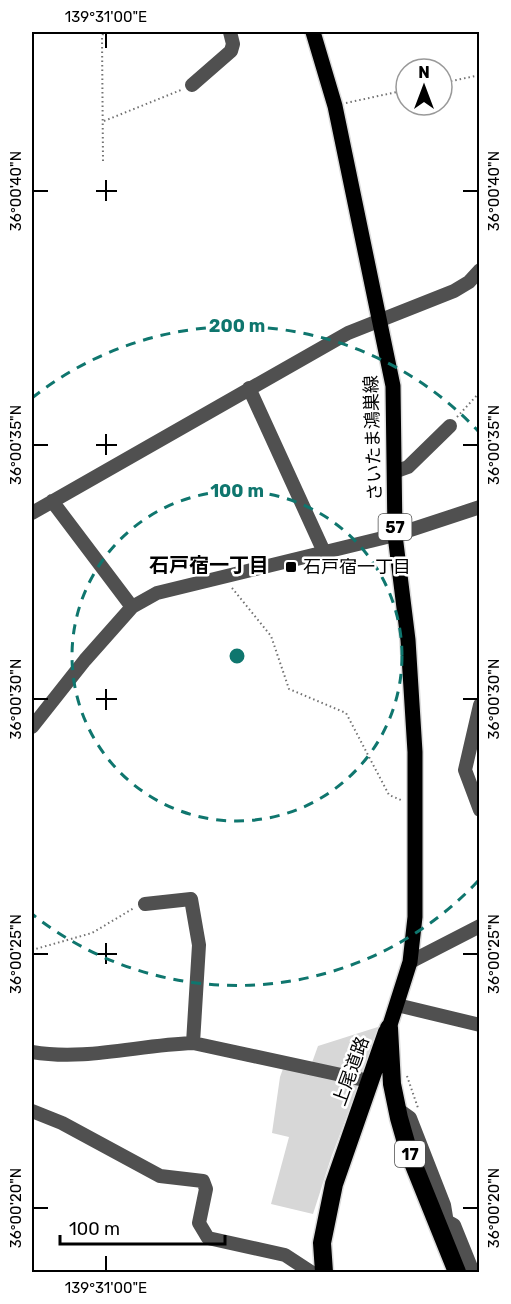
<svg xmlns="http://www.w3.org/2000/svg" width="511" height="1304" font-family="Rubik,'Noto Sans JP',sans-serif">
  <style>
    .green { fill: #d7d7d7 }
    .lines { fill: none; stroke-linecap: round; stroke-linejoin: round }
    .major-casing { stroke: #dbdbdb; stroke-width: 18 }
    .highway-casing { stroke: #dbdbdb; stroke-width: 21 }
    .path { stroke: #727272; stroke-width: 2; stroke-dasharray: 1.5 3; stroke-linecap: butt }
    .minor { stroke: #505050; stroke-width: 14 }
    .major { stroke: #000; stroke-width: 15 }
    .highway { stroke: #000; stroke-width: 18 }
    .ticks { fill: none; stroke: #000; stroke-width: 2 }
    .ring { fill: none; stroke: #0f766e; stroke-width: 3; stroke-dasharray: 10 8 }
    .poi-dot { fill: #000; stroke: #fff; stroke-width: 2 }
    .labels { text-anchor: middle; stroke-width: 5; stroke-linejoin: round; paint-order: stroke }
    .shield { fill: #fff; stroke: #4c4c4c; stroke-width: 1.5 }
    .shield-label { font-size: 16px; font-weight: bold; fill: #000 }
    .street-label { font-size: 18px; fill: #000; stroke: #fff }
    .poi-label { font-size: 18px; fill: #000; stroke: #fff; text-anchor: start }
    .neighbourhood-label { font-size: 20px; font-weight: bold; fill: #000; stroke: #fff }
    .centre { fill: #0f766e; stroke: #fff; stroke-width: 3 }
    .ring-label { font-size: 18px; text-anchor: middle; font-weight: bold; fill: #0f766e; stroke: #fff; stroke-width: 5; stroke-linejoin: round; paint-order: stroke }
    .neatline { fill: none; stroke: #000; stroke-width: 2 }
    .ticks-label { font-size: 15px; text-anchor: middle; fill: #000 }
  </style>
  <rect width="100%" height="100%" fill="#fff"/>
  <path class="green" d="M381,1026l-50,132 -18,56 -42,-10 18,-67 -17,-4 8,-56 4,-11 25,5 9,-25z"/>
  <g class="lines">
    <g class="major-casing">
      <path id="major" d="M313,32l22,74 58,280 2,149 13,105 7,112v165l-5,45 -21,66"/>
    </g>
    <g class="highway-casing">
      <path id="highway" d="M389,1028l3,56 7,34 10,35 48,119
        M324,1272l-2,-29 12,-59 53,-152"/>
    </g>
    <path class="path" d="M442,83l38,-8
      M346,103l60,-13
      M104,121l77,-31
      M103,161l-1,-125 2,-4
      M457,417l23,-25
      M232,588l39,48 18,53 57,24 43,82 12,5
      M32,950l60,-17 42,-25
      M407,1076l11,32"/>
    <path class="minor" d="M192,85l39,-34 2,-7 -3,-12
      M249,388l75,164
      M394,472l14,-5 42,-41
      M52,501l80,106
      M32,513l316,-180 106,-42 15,-9 11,-12
      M480,705l-15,65 15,40
      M32,727l53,-67 47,-53 25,-14 238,-58 85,-28
      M145,904l46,-5 8,46 -6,98
      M410,962l70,-36
      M397,1005l83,20
      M32,1052c54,9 106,-7 161,-9l176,38
      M396,1108l14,10 34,87 2,12 -5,19
      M32,1111l30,12 98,53 43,5 3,8 -7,34 9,15 77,17 26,17
      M445,1220l9,5 19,47"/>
    <use href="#major" class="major"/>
    <use href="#highway" class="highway"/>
  </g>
  <path class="ticks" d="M106,33v15M106,180v21M33,191h15M96,191h21M463,191h15M106,434v21M33,445h15M96,445h21M463,445h15M106,689v21M33,699h15M96,699h21M463,699h15M106,943v21M33,954h15M96,954h21M463,954h15M33,1208h15M463,1208h15M106,1256v15"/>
  <g class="ring">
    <circle cx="237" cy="656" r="165"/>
    <path d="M478 881A330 330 0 0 1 32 914M32 398A330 330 0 0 1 478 431"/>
  </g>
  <rect class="poi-dot" x="285" y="561" width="12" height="12" rx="3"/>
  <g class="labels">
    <g class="shield">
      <rect x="378.5" y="514" width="33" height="26" rx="4.5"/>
      <rect x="395" y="1141" width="30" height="26" rx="4.5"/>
    </g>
    <g class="shield-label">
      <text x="395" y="533">57</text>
      <text x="410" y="1160">17</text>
    </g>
    <g class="street-label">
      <text transform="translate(373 438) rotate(-92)" y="6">さいたま鴻巣線</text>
      <text transform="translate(351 1071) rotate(-70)" y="6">上尾道路</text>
    </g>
    <g class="poi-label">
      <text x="303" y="573">石戸宿一丁目</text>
    </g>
    <g class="neighbourhood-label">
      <text x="209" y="572">石戸宿一丁目</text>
    </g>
  </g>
  <circle cx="237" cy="656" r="9" class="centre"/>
  <g class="ring-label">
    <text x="237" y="332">200 m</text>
    <text x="237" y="497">100 m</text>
  </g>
  <rect width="511" height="1304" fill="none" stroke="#ffffff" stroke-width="66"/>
  <g transform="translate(424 87)"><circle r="28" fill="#ffffff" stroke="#999999" stroke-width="1.5"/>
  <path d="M0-4.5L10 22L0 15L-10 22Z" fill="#000000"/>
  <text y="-9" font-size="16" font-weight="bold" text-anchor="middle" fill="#000000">N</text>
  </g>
  <path d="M60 1235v9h165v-9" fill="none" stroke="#000000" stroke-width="3"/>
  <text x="69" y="1235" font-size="18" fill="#000000" stroke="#ffffff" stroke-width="4.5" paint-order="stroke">100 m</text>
  <rect x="33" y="33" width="445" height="1238" class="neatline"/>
  <g class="ticks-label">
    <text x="106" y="22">139°31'00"E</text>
    <text transform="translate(16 191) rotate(-90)" y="5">36°00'40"N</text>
    <text transform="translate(494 191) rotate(-90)" y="5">36°00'40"N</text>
    <text transform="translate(16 445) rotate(-90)" y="5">36°00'35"N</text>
    <text transform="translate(494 445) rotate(-90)" y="5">36°00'35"N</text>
    <text transform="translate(16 699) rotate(-90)" y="5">36°00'30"N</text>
    <text transform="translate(494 699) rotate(-90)" y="5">36°00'30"N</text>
    <text transform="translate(16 954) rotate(-90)" y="5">36°00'25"N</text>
    <text transform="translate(494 954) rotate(-90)" y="5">36°00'25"N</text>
    <text transform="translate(16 1208) rotate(-90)" y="5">36°00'20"N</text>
    <text transform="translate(494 1208) rotate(-90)" y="5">36°00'20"N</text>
    <text x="106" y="1293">139°31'00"E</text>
  </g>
</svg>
